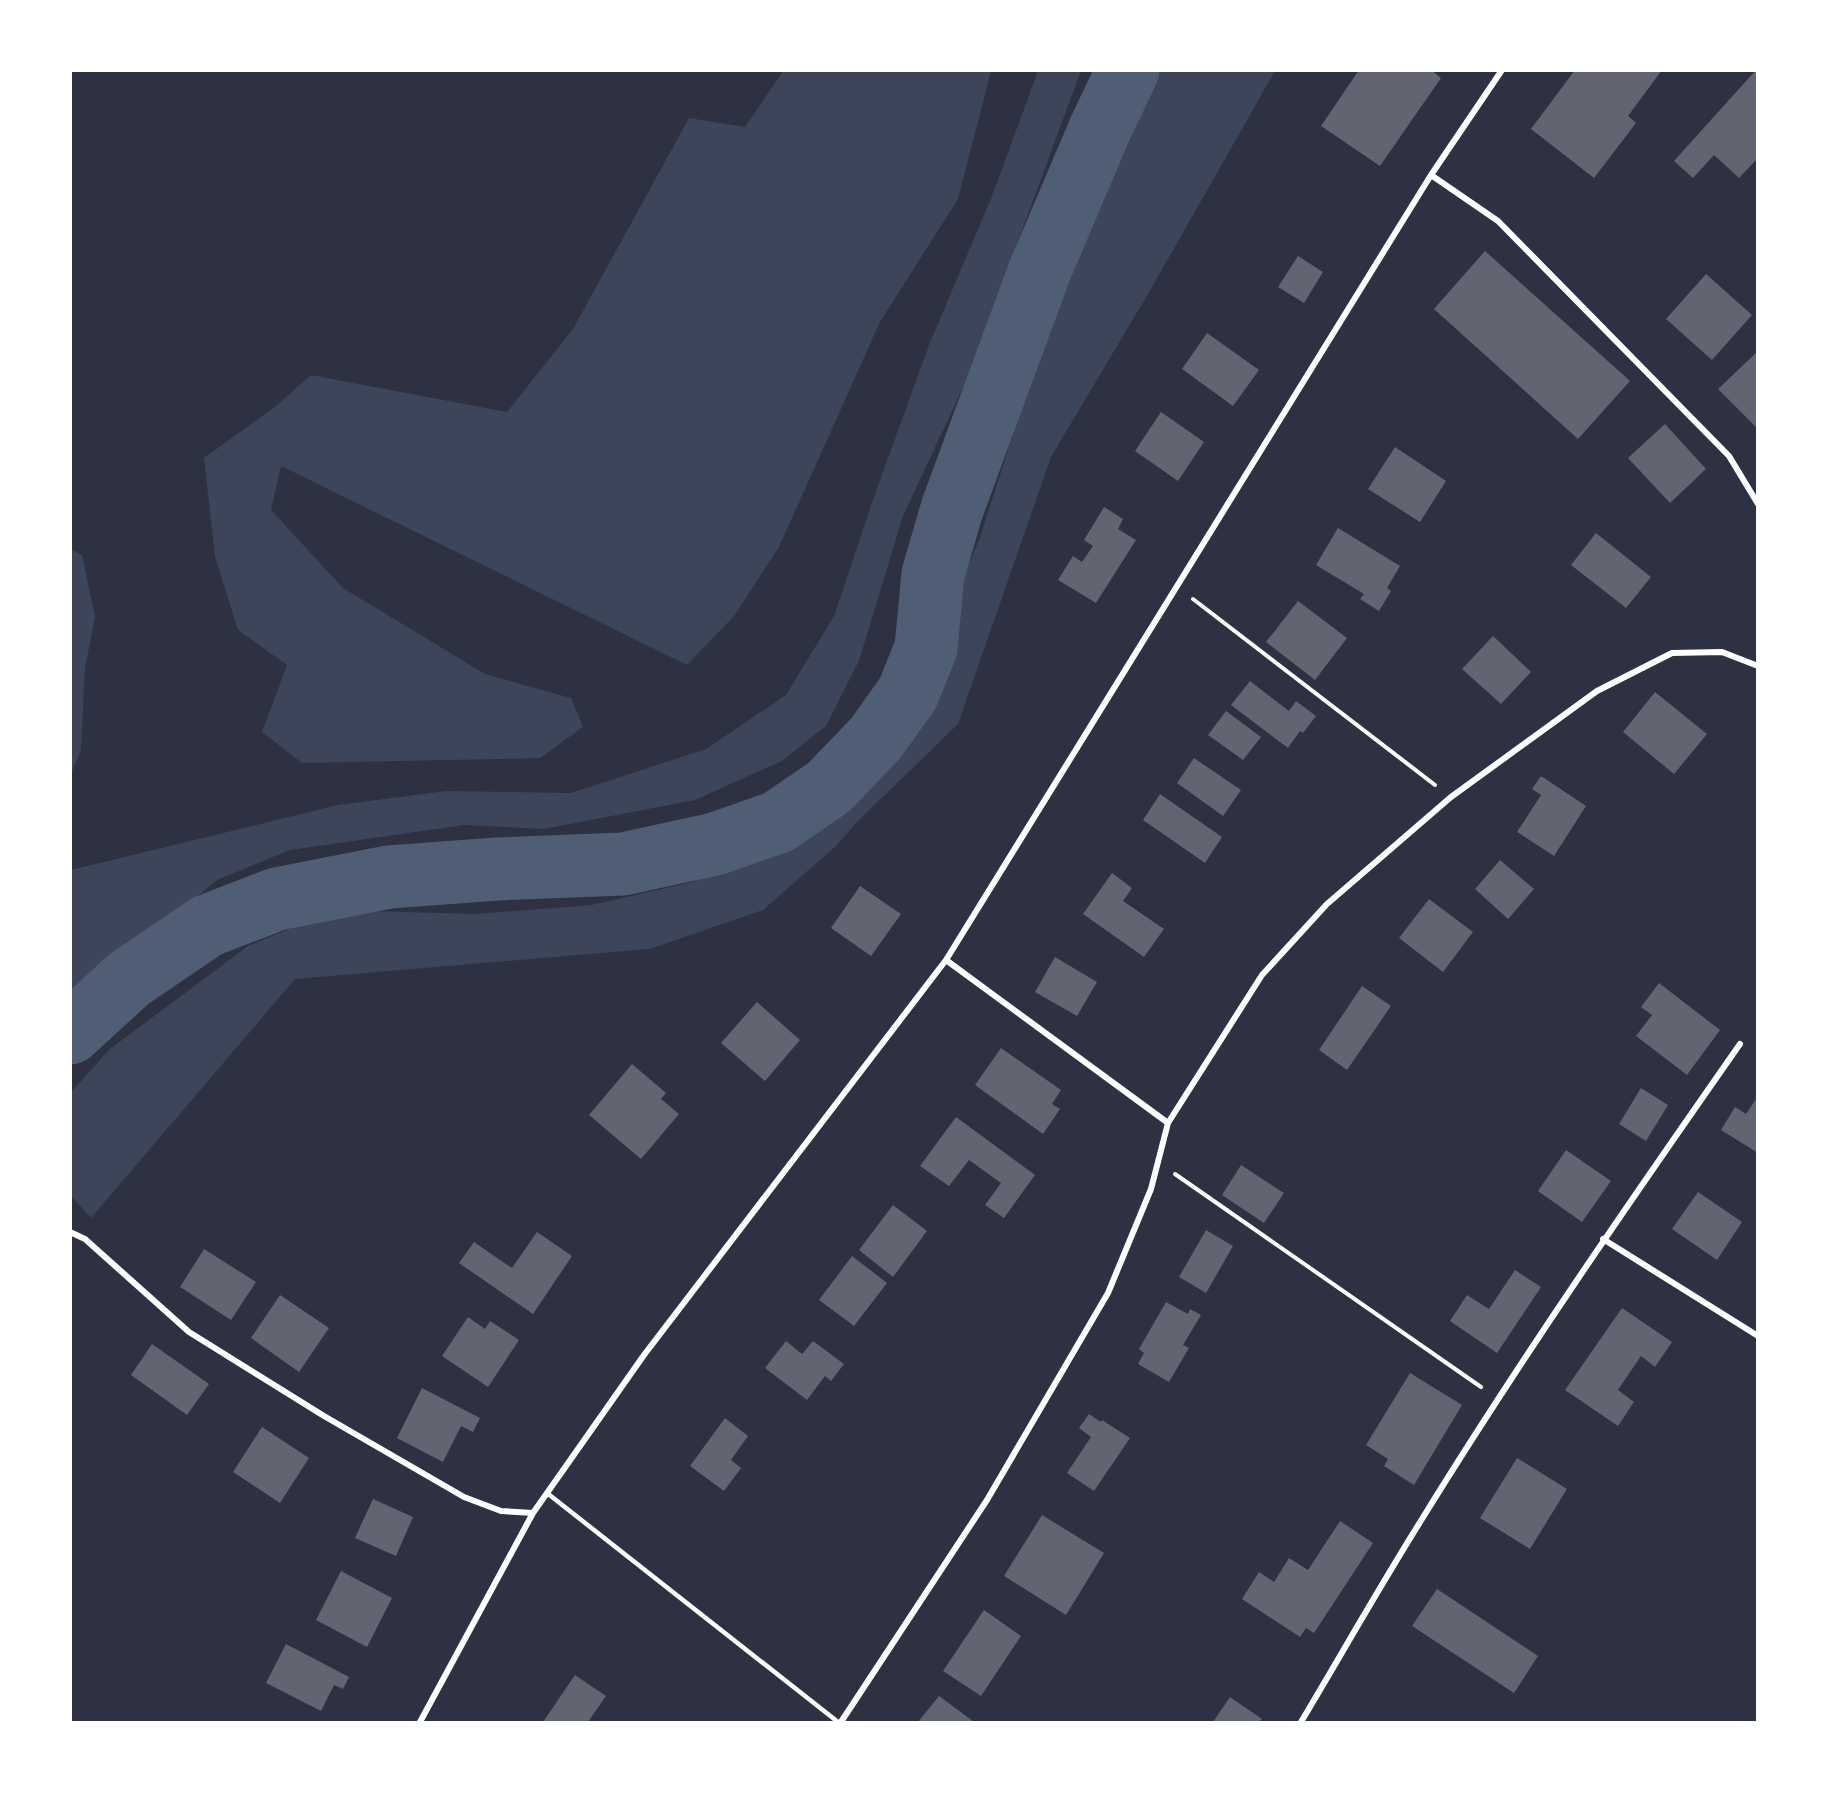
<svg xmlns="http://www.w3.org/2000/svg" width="1828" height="1793" font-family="'Open Sans',sans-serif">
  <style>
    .green { fill: #3c4559 }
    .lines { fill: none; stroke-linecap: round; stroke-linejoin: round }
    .river { stroke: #4f5d75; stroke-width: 63 }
    .building { fill: #626471 }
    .path { stroke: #fff; stroke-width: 4 }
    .service { stroke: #fff; stroke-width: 4.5 }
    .minor { stroke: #fff; stroke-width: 6 }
  </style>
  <rect width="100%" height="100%" fill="#2d3142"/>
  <path class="green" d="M783,71h208l-33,128 -78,123 -101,225 -45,69 -47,49 -406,-199 -10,44 72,78 142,86 86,24 12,29 -43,31 -238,5 -40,-31 25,-67 -49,-35 -23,-73 -11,-99 72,-52 35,-31 196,37 66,-83 116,-211 56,9z
    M1038,71h43l-114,308 -64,137 -44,145 -33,65 -44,35 -87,39 -151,29 -80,-4 -174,25 -73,30 -111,94 -35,25v-129l267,-65 108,-14 125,2 135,-44 80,-54 48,-79 41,-122 54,-149 63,-149z
    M1148,71h127l-127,223 -97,163 -93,267 -102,99 -20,23 -73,64 -113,39 -355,30 -204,239 -20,-22v-104l39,-43 138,-103 46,-19 76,-16 106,3 115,-9 102,-23 92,-52 52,-38 48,-49 56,-67 7,-64 31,-72 34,-105 28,-113 46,-120z
    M71,549l11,6 13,62 -10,51 -4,82 -10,24z"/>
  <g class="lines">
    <path class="river" d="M70,1033l59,-54 78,-53 70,-27 112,-22 108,-8 126,-5 92,-20 63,-22 51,-35 47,-49 32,-45 18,-45 7,-74 19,-65 88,-239 60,-141 28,-59"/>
  </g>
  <path class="building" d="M1359,70h72l10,8 -61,88 -59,-40z
    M1575,70h87l-34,46 8,7 -42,55 -63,-49z
    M1756,70l2,88 -19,20 -25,-23 -21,23 -19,-17z
    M1485,251l145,130 -52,58 -144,-130z
    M1298,256l25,16 -19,31 -26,-16z
    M1706,274l46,41 -40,45 -46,-41z
    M1207,333l52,37 -26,36 -51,-37z
    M1758,351v78l-40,-40z
    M1161,412l43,30 -26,39 -43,-30z
    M1665,424l41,45 -36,34 -42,-45z
    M1395,447l51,34 -26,41 -52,-33z
    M1104,507l19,12 -5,10 18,11 -40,63 -38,-23 15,-24 9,6 11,-16 -9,-6z
    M1338,528l62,38 -13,22 4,3 -12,20 -19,-12 4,-5 -48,-29z
    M1596,533l55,44 -25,31 -55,-43z
    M1298,601l49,37 -32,42 -49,-38z
    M1493,636l38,36 -30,32 -39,-35z
    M1250,681l39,30 7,-10 20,15 -13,17 -3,-2 -12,17 -57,-43z
    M1655,692l52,42 -33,40 -51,-42z
    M1226,711l35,26 -18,23 -35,-25z
    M1194,758l47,32 -18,26 -46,-33z
    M1541,776l45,30 -32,50 -37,-24 24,-37 -9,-6z
    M1160,794l62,43 -17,26 -62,-43z
    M1500,860l34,29 -26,30 -33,-30z
    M1112,873l20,15 -9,13 41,28 -20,28 -61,-43z
    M860,886l41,28 -30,42 -40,-28z
    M1429,899l44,33 -30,40 -44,-34z
    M1055,957l42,25 -20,34 -42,-24z
    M1659,983l61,47 -33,45 -51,-39 16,-21 -11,-8z
    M1362,986l29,20 -44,64 -28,-20z
    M757,1002l43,38 -35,41 -44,-38z
    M1001,1048l60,42 -9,14 8,5 -17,25 -68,-49z
    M632,1064l34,29 -5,6 18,15 -38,45 -52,-44z
    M1641,1088l27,17 -22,36 -27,-17z
    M1758,1096v57l-37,-23 14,-23 11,7z
    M956,1117l79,58 -31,43 -19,-13 16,-22 -32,-23 -20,26 -29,-20z
    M1566,1150l45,31 -29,41 -44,-31z
    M1241,1165l43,28 -20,30 -42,-28z
    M1698,1192l44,30 -25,38 -45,-31z
    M893,1205l34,26 -34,46 -34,-27z
    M1206,1230l27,16 -27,47 -27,-16z
    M537,1232l35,24 -39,58 -74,-51 15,-21 38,26z
    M204,1249l52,33 -25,38 -51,-33z
    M852,1256l35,27 -33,43 -35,-26z
    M1515,1270l26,17 -44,66 -47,-32 17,-26 22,14z
    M280,1295l49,33 -30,44 -48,-34z
    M1166,1302l22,12 2,-5 11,6 -18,30 6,3 -20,34 -31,-18 6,-11 -5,-4z
    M1622,1308l50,34 -17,25 -14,-11 -23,34 16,12 -16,24 -53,-36z
    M468,1317l17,12 5,-8 29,19 -31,47 -46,-31z
    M786,1341l16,13 11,-13 31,23 -13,17 -6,-5 -18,24 -42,-32z
    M152,1344l57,40 -22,31 -56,-40z
    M1410,1373l52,32 -48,80 -30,-19 4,-7 -22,-14z
    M422,1388l58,30 -7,14 -12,-6 -18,36 -46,-24z
    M1089,1414l12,8 1,-2 28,18 -36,53 -27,-18 24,-36 -12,-9z
    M725,1418l23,18 -17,24 10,8 -17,23 -34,-25z
    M262,1427l47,31 -29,45 -47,-31z
    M1517,1458l50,31 -37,60 -50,-31z
    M373,1499l40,18 -17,39 -41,-18z
    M1042,1515l62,38 -38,62 -62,-39z
    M1340,1521l33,22 -59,90 -8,-5 -6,9 -58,-38 17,-27 15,10 15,-24 19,12z
    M341,1571l51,27 -25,49 -51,-27z
    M1437,1589l101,67 -24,37 -102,-67z
    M984,1610l37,26 -40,60 -38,-25z
    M286,1644l63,33 -6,12 -9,-4 -13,26 -55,-28z
    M575,1675l31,21 -18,26h-45z
    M939,1696l35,26h-56z
    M1230,1697l32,22 -3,3h-46z"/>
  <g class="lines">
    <path class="path" d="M1193,599l242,186
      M1175,1174l306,213"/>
    <path class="service" d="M547,1493l291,229"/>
    <path class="minor" d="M1431,175l67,46 231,235 29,48
      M946,960l222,163
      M70,1232l15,7 104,93 135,84 140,81 37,14 32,2
      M1603,1239l155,97
      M420,1722l113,-209 111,-158 302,-395 485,-785 71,-105
      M841,1722l146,-222 121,-207 43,-104 17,-66 94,-148 65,-71 124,-107 146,-106 75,-38 50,-1 36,14
      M1301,1722c40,-67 79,-136 121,-203 100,-162 209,-319 318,-475"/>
  </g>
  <rect width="1828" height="1793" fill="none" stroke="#ffffff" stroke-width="144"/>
</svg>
